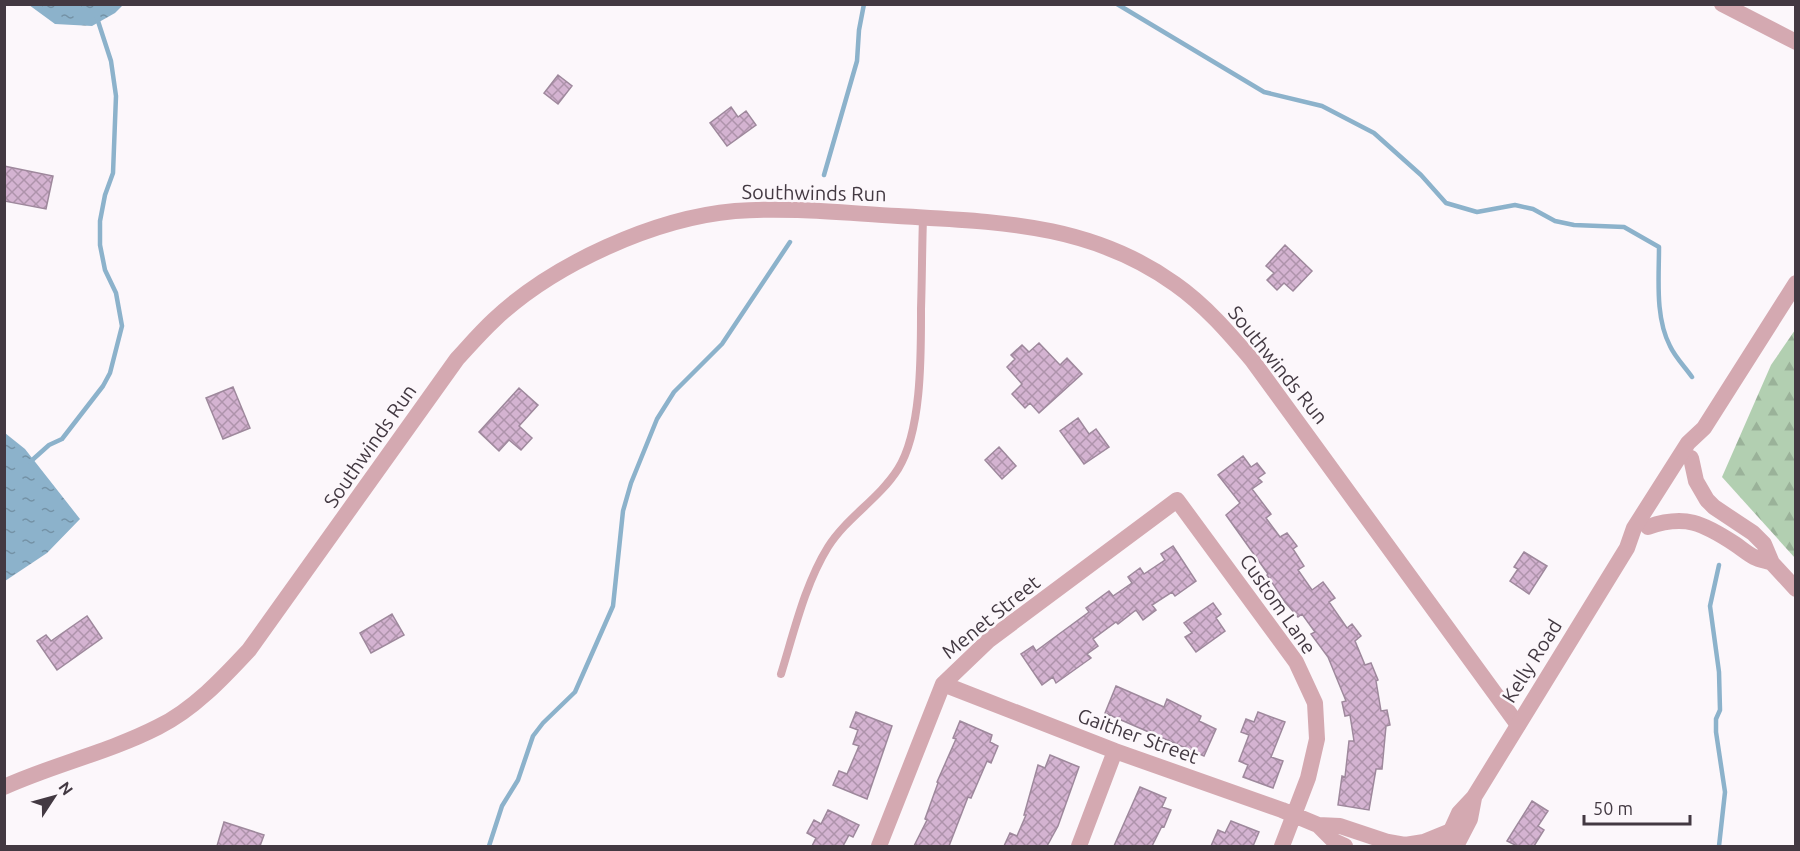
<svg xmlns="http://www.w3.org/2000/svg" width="1800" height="851" font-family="Ubuntu,sans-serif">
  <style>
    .forest { fill: url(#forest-firs) }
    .water { fill: url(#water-ripples) }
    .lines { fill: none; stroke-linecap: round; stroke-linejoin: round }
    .stream { stroke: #8cb2cb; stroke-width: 4.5 }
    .building { fill: url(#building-cross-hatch); stroke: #9e889c; stroke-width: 1.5 }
    .service { stroke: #d4a9b1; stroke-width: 8 }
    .minor { stroke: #d4a9b1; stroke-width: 16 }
    .tertiary { stroke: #d4a9b1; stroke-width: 16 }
    .labels { text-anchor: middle; stroke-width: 5; stroke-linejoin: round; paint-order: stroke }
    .street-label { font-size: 20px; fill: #433942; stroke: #fcf7fb }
  </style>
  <defs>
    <pattern id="forest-firs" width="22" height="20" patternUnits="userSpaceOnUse" patternTransform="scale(1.5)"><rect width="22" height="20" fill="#b2cfb1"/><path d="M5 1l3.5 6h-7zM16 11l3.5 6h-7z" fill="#9ab299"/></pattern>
    <pattern id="water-ripples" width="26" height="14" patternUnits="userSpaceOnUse" patternTransform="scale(1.5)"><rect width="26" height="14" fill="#8cb2cb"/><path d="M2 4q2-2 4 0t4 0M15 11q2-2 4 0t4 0" fill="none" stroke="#7492a6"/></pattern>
    <pattern id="building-cross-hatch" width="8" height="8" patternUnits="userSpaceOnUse" patternTransform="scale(1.5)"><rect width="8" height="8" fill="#d4b3d1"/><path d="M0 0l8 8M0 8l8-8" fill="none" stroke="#ae93ab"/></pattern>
  </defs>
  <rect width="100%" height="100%" fill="#fcf7fb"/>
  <path class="forest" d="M1795,330v228l-73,-81 49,-112z"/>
  <path class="water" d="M29,5h94l-8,8 -23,13 -37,-2z
    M5,433l20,16 55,70 -33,34 -42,28z"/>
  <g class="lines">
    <path class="stream" d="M1117,4l147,88 58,14 52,27 47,42 25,28 31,9 38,-7 18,4 22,12 19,4 50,2 35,20c0,32 -4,70 11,99 5,11 15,21 22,31
      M824,175l33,-114 2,-31 5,-26
      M30,462l19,-17 13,-6 41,-53 7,-13 12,-47 -6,-33 -11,-23 -5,-25v-24l5,-26 8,-22 3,-77 -5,-35 -14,-43
      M1719,565l-9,41 9,66 1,38 -4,9v13l9,60 -6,54
      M489,846l13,-40 16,-26 15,-44 10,-13 32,-31 38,-86 10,-95 8,-28 26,-64 17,-27 48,-48 68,-102"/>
  </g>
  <path class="building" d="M558,75l14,11 -14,18 -14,-11z
    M731,107l7,10 8,-6 10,14 -29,21 -17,-23z
    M4,166l49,10 -7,33 -42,-8z
    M1285,245l27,26 -19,20 -9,-8 -7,7 -10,-10 7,-7 -8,-7z
    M1039,343l21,22 7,-7 15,16 -43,39 -9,-10 -5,5 -13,-14 10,-10 -15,-17 8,-8 -4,-4 11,-10 7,7z
    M233,387l17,41 -27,11 -17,-41z
    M519,388l19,17 -19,21 13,12 -11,12 -12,-10 -10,11 -20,-19z
    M1078,418l11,16 7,-5 13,18 -25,17 -24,-33z
    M999,447l17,19 -14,13 -17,-19z
    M1243,456l8,11 6,-4 8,10 -7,5 4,4 -10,7 19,25 -5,4 14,19 7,-4 10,13 -4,3 11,17 -6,4 14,20 11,-8 12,16 -6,4 18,26 5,-4 9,12 -6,5 10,24 6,-2 7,17 -2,1 5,30 6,-1 3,15 -4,1 -4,43h-6l-7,41 -31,-5 4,-29 3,1 4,-36h5l-4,-26 -5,1 -3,-14 4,-1 -18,-44 -17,-23 4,-2 -13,-18 -4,3 -13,-15 -18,-27 1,-1 -42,-59 14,-12 -22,-28z
    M1173,546l23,35 -21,15 -3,-4 -20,13 4,5 -13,10 -7,-10 -18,14 -2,-2 -23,17 5,7 -11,8 4,4 -35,25 -3,-6 -11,8 -21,-31 12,-8 3,5 19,-14 34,-25 -3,-4 23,-17 4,5 19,-13 -4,-6 12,-9 4,6 21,-14 -4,-6z
    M1524,552l23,14 -18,28 -19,-13 8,-12 -4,-2z
    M1213,603l8,11 -5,4 9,13 -29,21 -11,-15 7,-4 -8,-10z
    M392,614l12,21 -33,18 -11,-20z
    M87,616l15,22 -45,32 -20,-29 9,-6 5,6z
    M1116,686l48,21 3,-8 34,17 -2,5 17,8 -12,27 -99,-43z
    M856,712l36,14 -25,73 -34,-14 6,-14 8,3 12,-28 -6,-2 5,-14 -8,-3z
    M1258,712l27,10 -14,35 12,4 -10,27 -30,-11 5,-12 -9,-4 10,-26 -8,-3 5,-13 8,3z
    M960,721l32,14 -2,7 8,4 -7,17 -4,-2 -16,37 -3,-1 -19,49h-35l13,-26 -2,-1 13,-36 -1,-1 19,-43 -3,-1z
    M1050,755l29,12 -21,59 -11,20h-43l6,-13 7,3 9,-21h-2l14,-50 7,3z
    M1140,787l26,11 -4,9 9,3 -7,17 -2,-1 -10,20h-38z
    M1532,801l16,10 -10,15 6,4 -10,16h-17l-10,-5z
    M828,810l31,15 -6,12 -4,-2 -6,11h-31l4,-8 -9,-5 7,-13 7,4z
    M1231,821l28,11 -6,14h-42l7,-16 7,3z
    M224,822l40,13 -4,11h-43z"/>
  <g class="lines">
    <path class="service" d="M781,674c13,-42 24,-90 47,-127 19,-30 51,-48 70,-78 24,-38 23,-115 23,-160 1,-31 1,-61 2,-91"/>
    <path class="minor" d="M1722,4l74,38
      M1691,458l5,23 11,19 7,7 39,26 11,11 8,19 24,26
      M1648,527c37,-13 55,-4 87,17 6,4 13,10 19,13 6,3 13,4 18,6
      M943,684l172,67 167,59 36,15 22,1 48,16 17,3 19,-3 27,-11
      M4,787c51,-23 105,-35 154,-60 35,-17 65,-49 91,-77l208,-291c12,-13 24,-27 37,-39 59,-56 161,-102 241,-109 54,-4 109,2 163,5 100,6 192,7 277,68 30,21 54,49 77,76l266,365
      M1318,825l16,16 11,5
      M879,846l64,-162 46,-44 188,-140 119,162 19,41 2,36 -9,39 -26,68
      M1079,846l36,-95"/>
    <path class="tertiary" d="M1444,846l15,-33 15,-16 153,-249 7,-20 54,-85 16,-15 92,-145
      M1456,846l14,-27 4,-21"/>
  </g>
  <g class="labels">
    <g class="street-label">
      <text transform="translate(814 193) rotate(1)" y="7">Southwinds Run</text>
      <text transform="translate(1278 365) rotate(51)" y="7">Southwinds Run</text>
      <text transform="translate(370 446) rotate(-55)" y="7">Southwinds Run</text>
      <text transform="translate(1278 604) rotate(55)" y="7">Custom Lane</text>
      <text transform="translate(991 617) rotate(-39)" y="7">Menet Street</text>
      <text transform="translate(1532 661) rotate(-58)" y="7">Kelly Road</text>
      <text transform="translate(1138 736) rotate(20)" y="7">Gaither Street</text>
    </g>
  </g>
  <rect width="1800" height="851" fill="none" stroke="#433942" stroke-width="12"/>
  <g transform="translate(54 797) rotate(54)" stroke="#fcf7fb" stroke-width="4.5" paint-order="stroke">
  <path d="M0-4.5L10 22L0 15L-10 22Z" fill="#433942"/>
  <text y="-9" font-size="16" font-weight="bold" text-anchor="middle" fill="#433942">N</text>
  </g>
  <path d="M1584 815v9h106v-9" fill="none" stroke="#433942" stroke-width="3"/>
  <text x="1593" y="815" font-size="18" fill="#433942" stroke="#fcf7fb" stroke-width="4.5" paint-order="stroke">50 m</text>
</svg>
